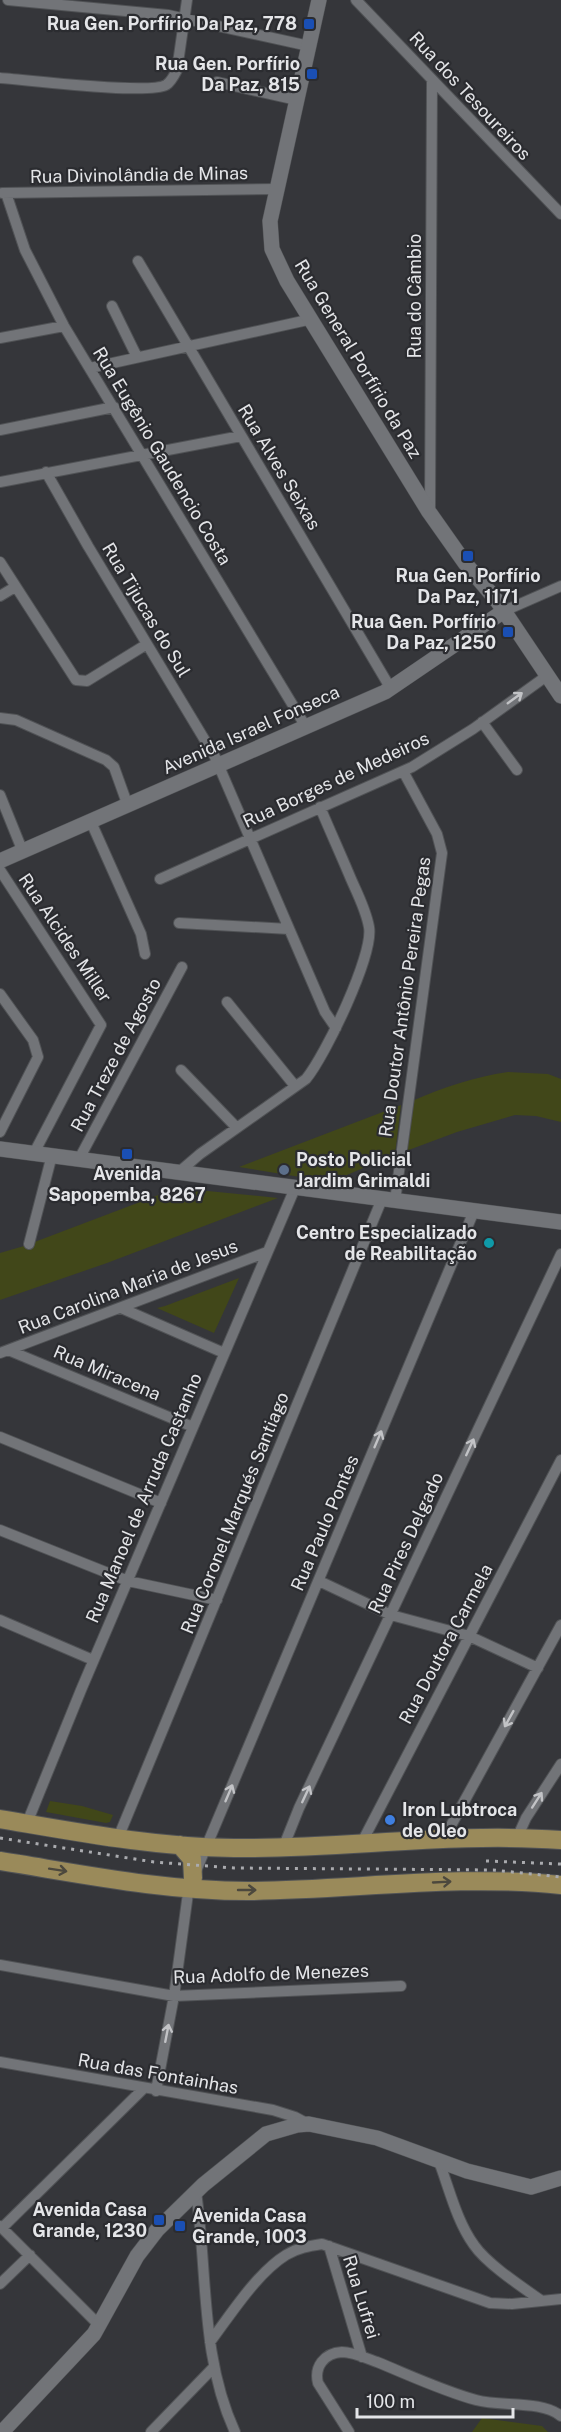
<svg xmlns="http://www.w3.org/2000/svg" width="561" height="2432" font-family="'Public Sans',sans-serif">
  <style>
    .green { fill: #414719 }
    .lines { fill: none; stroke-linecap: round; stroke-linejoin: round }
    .street-casing { stroke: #505255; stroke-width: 12 }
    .secondary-casing { stroke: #505255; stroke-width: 16 }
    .primary-casing { stroke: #505255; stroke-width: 20 }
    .street { stroke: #727478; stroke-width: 10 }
    .secondary { stroke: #727478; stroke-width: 15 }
    .primary { stroke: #9a8a5a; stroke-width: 18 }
    .rail { stroke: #aaabaf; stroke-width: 3; stroke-dasharray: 3 6; stroke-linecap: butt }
    .oneway { stroke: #c2c3c6 }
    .oneway2 { stroke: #4c483d }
    .transit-dot { fill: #1a4fb4; stroke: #2b2c30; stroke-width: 2 }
    .service-dot { fill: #5c6f8a; stroke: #2b2c30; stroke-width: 2 }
    .culture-dot { fill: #0f9aa8; stroke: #2b2c30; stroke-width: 2 }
    .shop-dot { fill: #3f7fe0; stroke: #2b2c30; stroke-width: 2 }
    .labels { text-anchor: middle; stroke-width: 4.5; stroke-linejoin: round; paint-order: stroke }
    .poi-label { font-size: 18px; font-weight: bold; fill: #e4e5e8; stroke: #2b2c30; text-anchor: end }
    .street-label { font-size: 18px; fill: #e4e5e8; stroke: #2b2c30 }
  </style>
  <rect width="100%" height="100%" fill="#35363a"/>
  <path class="green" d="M508,1072l40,2 13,5v43l-25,-6 -21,-1 -58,17 -51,19 6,-50c32,-14 62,-24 96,-29z
    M401,1105l-6,49 -64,28 -92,-15z
    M177,1188l101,10 -171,65 -107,37v-47l24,-7z
    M239,1278l-25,55 -57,-25 8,-2z
    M50,1801l32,5 31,9 -3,7 -4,1 -60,-11z
    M482,2418l60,8 6,6h-76z"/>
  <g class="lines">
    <g class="street-casing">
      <path id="street" d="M8,0l160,15 141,31
        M356,0l205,214
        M0,78c28,2 148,17 166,7 5,-3 8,-9 11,-15l10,-70
        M217,82l80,18
        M2,193l276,-4
        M6,193l19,57 39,76 242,401
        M138,261l253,428
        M112,306l25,51
        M0,338l64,-12
        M90,368l222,-49
        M0,430l114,-23
        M46,472l42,74 127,211 110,255 11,16
        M0,482l241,-46
        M430,512l2,-432
        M0,562l76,118 11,1 60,-37
        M0,596l15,-9
        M504,611l57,-25
        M0,718l16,2 90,40 8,7 14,39
        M482,722l35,48
        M0,795l23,57
        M91,822l50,112 4,20
        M0,870l101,155 -67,128
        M160,879l252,-112 61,-38 75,-54
        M179,923l110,6
        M0,994l33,46 5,17 -38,75
        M227,1002l68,84
        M181,1070l56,58
        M79,1159l103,-192
        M179,1172l21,-18 106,-75c19,-23 68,-124 63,-152 -3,-17 -11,-32 -18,-48 -10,-24 -21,-48 -31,-72
        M395,1201l47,-348 -5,-19 -34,-63
        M29,1244l23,-89
        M121,1308l103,45
        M8,1350l185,77
        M0,1353l267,-101
        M0,1437l161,66
        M0,1530l128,51 89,19
        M319,1581l72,34 78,21 69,32
        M0,1620l93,40
        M27,1823l54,-133 214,-502
        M118,1838l264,-639
        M517,1838l9,-20 35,-54
        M443,1840l118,-215
        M361,1844l200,-384
        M283,1848l16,-40 262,-554
        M196,1871l278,-660
        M0,1965l174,31 227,-10
        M0,2062l273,48 22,7 13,7
        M156,2091l18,-95 15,-110
        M438,2159c11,28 18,61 36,86 13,19 48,42 68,56
        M196,2192c12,81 4,164 39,240
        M0,2226l99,99
        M2,2228l141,-139
        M329,2246l33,111
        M0,2284l30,-29
        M210,2342c21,-28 47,-69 76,-87 11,-7 23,-9 36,-11l168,59 22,1 49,-5
        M151,2432l62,-64
        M349,2432l-31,-49c-4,-16 6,-30 24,-31 11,0 24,6 35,10 32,13 66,29 99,38 25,7 65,0 85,16"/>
    </g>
    <g class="secondary-casing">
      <path id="secondary" d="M319,0l-49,221 2,28 15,32 142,231 36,51 33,39 63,94
        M0,861l385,-169 119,-81
        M0,1149l561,73
        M2,2432l92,-98 43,-78 20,-26 46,-45 63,-51 31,-9 12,-1 68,14 90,33 64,16 30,-9"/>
    </g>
    <g class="primary-casing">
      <path id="primary" d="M0,1819c77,13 155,28 234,29 109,1 218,-16 327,-8
        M180,1845l12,14 1,19
        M0,1861c82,13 164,30 248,30 104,-1 209,-17 313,-6"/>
    </g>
    <use href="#street" class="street"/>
    <use href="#secondary" class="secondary"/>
    <use href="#primary" class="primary"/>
    <path class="rail" d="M0,1838l154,24 80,6 259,2 68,7
      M486,1861l75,3"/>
  </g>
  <defs><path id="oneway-shaft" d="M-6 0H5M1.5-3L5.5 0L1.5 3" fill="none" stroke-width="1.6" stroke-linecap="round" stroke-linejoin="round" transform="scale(1.5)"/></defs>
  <g class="oneway">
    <use href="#oneway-shaft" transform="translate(515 698) rotate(-36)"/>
    <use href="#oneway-shaft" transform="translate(378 1439) rotate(-67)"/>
    <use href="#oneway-shaft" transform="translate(470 1447) rotate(-65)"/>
    <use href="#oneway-shaft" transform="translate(509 1719) rotate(119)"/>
    <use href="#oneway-shaft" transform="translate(229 1793) rotate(-67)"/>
    <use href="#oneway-shaft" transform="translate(306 1794) rotate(-65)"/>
    <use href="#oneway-shaft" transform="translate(537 1800) rotate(-57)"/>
    <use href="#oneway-shaft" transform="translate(167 2033) rotate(-79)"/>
  </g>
  <g class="oneway2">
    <use href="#oneway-shaft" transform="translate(58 1870) rotate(9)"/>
    <use href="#oneway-shaft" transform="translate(442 1882) rotate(-3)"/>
    <use href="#oneway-shaft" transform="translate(247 1890)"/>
  </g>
  <g class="transit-dot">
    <rect x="303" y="18" width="12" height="12" rx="3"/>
    <rect x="306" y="68" width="12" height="12" rx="3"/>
    <rect x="462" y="550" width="12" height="12" rx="3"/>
    <rect x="502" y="626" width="12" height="12" rx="3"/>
    <rect x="121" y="1148" width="12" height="12" rx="3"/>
    <rect x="153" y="2214" width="12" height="12" rx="3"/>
    <rect x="174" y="2220" width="12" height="12" rx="3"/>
  </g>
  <circle class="service-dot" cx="284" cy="1170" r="6"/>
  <circle class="culture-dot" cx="489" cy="1243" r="6"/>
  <circle class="shop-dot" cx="390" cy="1820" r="6"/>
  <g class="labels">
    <g class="poi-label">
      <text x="297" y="30">Rua Gen. Porfírio Da Paz, 778</text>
      <text x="300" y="70">Rua Gen. Porfírio<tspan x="300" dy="21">Da Paz, 815</tspan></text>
      <text x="468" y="582" text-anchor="middle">Rua Gen. Porfírio<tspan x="468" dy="21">Da Paz, 1171</tspan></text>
      <text x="496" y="628">Rua Gen. Porfírio<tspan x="496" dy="21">Da Paz, 1250</tspan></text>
      <text x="296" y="1166" text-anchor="start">Posto Policial<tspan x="296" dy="21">Jardim Grimaldi</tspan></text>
      <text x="127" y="1180" text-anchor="middle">Avenida<tspan x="127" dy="21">Sapopemba, 8267</tspan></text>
      <text x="477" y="1239">Centro Especializado<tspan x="477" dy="21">de Reabilitação</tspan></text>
      <text x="402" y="1816" text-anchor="start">Iron Lubtroca<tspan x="402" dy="21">de Oleo</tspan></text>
      <text x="147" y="2216">Avenida Casa<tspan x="147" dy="21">Grande, 1230</tspan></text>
      <text x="192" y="2222" text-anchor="start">Avenida Casa<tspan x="192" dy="21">Grande, 1003</tspan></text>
    </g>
    <g class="street-label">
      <text transform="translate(470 96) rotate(47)" y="6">Rua dos Tesoureiros</text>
      <text transform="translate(139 175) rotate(-1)" y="6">Rua Divinolândia de Minas</text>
      <text transform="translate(415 296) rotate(-90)" y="6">Rua do Câmbio</text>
      <text transform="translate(358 359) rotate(59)" y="6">Rua General Porfírio da Paz</text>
      <text transform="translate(162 456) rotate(59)" y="6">Rua Eugênio Gaudencio Costa</text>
      <text transform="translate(279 467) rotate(59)" y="6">Rua Alves Seixas</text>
      <text transform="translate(146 610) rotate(59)" y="6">Rua Tijucas do Sul</text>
      <text transform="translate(251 730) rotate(-24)" y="6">Avenida Israel Fonseca</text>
      <text transform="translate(336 780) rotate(-25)" y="6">Rua Borges de Medeiros</text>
      <text transform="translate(65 938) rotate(56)" y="6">Rua Alcides Miller</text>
      <text transform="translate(405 997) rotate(-82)" y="6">Rua Doutor Antônio Pereira Pegas</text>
      <text transform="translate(116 1055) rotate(-62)" y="6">Rua Treze de Agosto</text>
      <text transform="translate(128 1287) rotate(-21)" y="6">Rua Carolina Maria de Jesus</text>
      <text transform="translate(107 1373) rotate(23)" y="6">Rua Miracena</text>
      <text transform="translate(144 1498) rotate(-67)" y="6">Rua Manoel de Arruda Castanho</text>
      <text transform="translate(235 1513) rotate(-68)" y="6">Rua Coronel Marqués Santiago</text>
      <text transform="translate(325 1523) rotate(-67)" y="6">Rua Paulo Pontes</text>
      <text transform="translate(406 1543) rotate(-65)" y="6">Rua Pires Delgado</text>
      <text transform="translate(446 1644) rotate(-62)" y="6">Rua Doutora Carmela</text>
      <text transform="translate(271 1974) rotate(-2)" y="6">Rua Adolfo de Menezes</text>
      <text transform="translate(158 2074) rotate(10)" y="6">Rua das Fontainhas</text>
      <text transform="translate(361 2297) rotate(73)" y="6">Rua Lufrei</text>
    </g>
  </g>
  <path d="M357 2408v9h156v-9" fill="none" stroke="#e4e5e8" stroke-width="3"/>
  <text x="366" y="2408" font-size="18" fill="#e4e5e8" stroke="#2b2c30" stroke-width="4.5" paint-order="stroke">100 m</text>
</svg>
